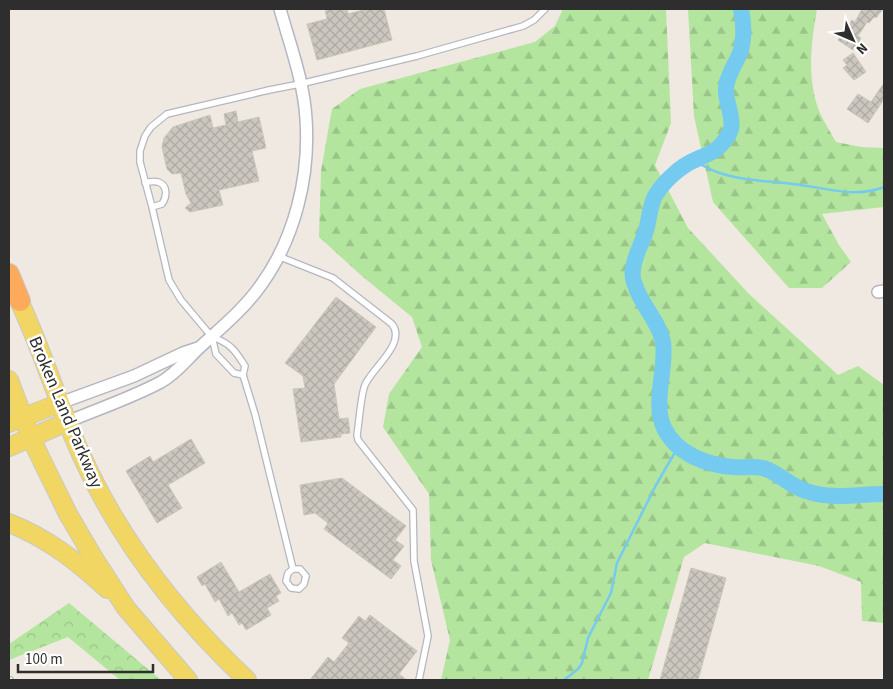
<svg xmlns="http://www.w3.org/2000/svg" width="893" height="689" font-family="'Source Sans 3',sans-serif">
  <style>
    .forest { fill: url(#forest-firs) }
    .park { fill: url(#park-crowns) }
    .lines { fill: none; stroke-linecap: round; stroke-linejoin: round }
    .stream { stroke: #75caf0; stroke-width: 2.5 }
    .river { stroke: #75caf0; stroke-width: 16 }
    .building { fill: url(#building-cross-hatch); stroke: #cbc6ba }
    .lane-casing { stroke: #b4b6c1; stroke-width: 8 }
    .street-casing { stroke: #b4b6c1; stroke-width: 14 }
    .primary-casing { stroke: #c9c9c9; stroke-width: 20 }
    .highway-casing { stroke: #c9c9c9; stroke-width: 22 }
    .lane { stroke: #fff; stroke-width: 5.5 }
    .street { stroke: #fff; stroke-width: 11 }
    .primary { stroke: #f1d663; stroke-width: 18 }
    .highway { stroke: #feaa5c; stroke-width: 20 }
    .labels { text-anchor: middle; stroke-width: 5; stroke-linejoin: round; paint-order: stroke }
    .street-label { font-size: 18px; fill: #2e2e2e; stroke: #fff }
  </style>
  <defs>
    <pattern id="forest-firs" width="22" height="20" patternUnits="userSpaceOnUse" patternTransform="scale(1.25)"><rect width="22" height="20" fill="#b3e59e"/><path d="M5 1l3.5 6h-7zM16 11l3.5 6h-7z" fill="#9ac588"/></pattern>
    <pattern id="park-crowns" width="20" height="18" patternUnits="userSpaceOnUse" patternTransform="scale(1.25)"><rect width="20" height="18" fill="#b3e59e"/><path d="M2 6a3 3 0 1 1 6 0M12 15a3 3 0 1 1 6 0" fill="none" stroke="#9ac588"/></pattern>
    <pattern id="building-cross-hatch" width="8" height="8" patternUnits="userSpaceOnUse" patternTransform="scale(1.25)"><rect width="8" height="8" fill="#cbc7bf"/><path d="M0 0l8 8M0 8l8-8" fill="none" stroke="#afaba4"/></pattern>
  </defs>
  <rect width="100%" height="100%" fill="#efe9e1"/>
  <path class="forest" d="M563,9h103l5,114 -16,42 33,63 61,66 89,81 20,-9 26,19v238l-22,-2 -1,-39 -42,-16 -114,-23 -21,14 -36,123h-207l9,-40 -19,-80 -2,-66 -46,-67 6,-33 33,-47 -10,-30 -49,-40 -44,-40 2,-66 11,-62 28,-20 175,-47 20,-16z
    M688,9h129c-6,34 -11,73 4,106 4,9 10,18 15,27l25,5 23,1v59l-62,7 17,31 12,17 -29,26h-33l-76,-86 -19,-86z"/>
  <path class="park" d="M69,603l92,77h-41l-52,-43 -59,23v-16z"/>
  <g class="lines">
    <path class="stream" d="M694,160c29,21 65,20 99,24 31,3 61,15 91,3
      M564,680l14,-11 4,-6 6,-25 23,-45 6,-30 39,-78 22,-38"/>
    <path class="river" d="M741,9c3,15 4,29 -1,44 -5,12 -13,22 -14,35 -1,14 8,28 5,41 -2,7 -8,14 -13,19 -7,6 -15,8 -23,12 -15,6 -34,24 -41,38 -4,10 -5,20 -7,29 -3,13 -14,31 -14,43 -1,4 0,11 2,15 6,20 24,36 28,57 4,27 -11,61 1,86 13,26 42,37 69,39 10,1 20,-1 30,1 16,5 27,18 43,23 26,9 52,3 78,3"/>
  </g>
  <path class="building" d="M325,9h22l1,5 19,-5h17l8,31 -75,20 -10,-36 20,-5z
    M862,9h21l-7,9 -2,-1 -5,6 -2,-1 -9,14 3,2 -8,12 -15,-10 14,-20 3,2z
    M853,53l13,19 -12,8 -11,-12 4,-3 -4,-5z
    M884,83v16l-16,24 -21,-14 11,-15 13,8z
    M236,111l2,11 21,-5 7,31 -14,3 7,30 -40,9 4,15 -33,7 -5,-4 6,-5 -5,-9 -5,-21 -9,1 -5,-5 -5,-22 2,-9 9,-11 37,-12 3,13 13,-3 -2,-11z
    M336,297l40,30 -42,57 5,35 9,-1 2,15 -9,1v3l-40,5 -8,-53 12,-1 -2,-12 -18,-13z
    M191,439l14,24 -37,22 14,23 -25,15 -31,-52 24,-15 3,6z
    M342,478l64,48 -11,14 9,6 -11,14 8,6 -10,13 -67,-50 4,-6 -13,-10 -11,2 -4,-30z
    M221,562l18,30 31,-18 11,19 -5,3 3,5 -12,7 4,7 -25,15 -4,-7 -3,2 -7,-12 -4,3 -9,-17 -4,3 -10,-18 -3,2 -5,-9z
    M691,568l35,10 -28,102h-38z
    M370,615l47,36 -18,23 8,6h-97l18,-23 6,5 15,-19 -7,-5 17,-22 6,5z"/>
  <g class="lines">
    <g class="lane-casing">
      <path id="lane" d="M145,183c4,-1 9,-2 13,-1 10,3 9,15 4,22l-10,3 17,73 12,20 31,37 4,17 18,19 9,2
        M152,207l-12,-45v-11l5,-15 6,-9 16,-13 102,-24 31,-6 117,-28 106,-30 11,-6 11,-11
        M278,256l55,22 59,46c15,19 -20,44 -27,61 -4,9 -6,38 -8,50l1,5 55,70 1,51 14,75 -9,44
        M212,337c18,6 23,13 33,29l-2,9 12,39 38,155h7l6,7 -2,8 -5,5 -8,-1 -5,-7 2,-8 5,-4
        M9,680h1"/>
    </g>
    <g class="street-casing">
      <path id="street" d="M878,292l6,-1
        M60,403l74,-27 49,-23 15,-5
        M67,422c31,-13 64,-24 94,-40 16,-9 26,-23 39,-35 22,-20 44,-38 61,-62 34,-47 49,-109 45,-166 -2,-37 -16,-74 -26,-110"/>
    </g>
    <g class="primary-casing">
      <path id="primary" d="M14,290c26,52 42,109 66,162 38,86 98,163 167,228
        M9,380l22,58 13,27 24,49 27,46 31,48 62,72
        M9,423l51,-20
        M9,447l58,-25
        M9,523c38,15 68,38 98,66"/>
    </g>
    <g class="highway-casing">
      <path id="highway" d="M9,274l11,27"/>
    </g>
    <use href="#lane" class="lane"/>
    <use href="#street" class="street"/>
    <use href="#primary" class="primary"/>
    <use href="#highway" class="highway"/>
  </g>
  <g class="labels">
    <g class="street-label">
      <text transform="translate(66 412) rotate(67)" y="6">Broken Land Parkway</text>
    </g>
  </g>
  <rect width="893" height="689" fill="none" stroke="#2e2e2e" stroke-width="20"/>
  <g transform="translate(853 40) rotate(135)" stroke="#ffffff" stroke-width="4" paint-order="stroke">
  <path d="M0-4L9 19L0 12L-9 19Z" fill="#2e2e2e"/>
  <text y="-8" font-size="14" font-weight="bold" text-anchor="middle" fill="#2e2e2e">N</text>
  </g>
  <path d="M18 664v8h135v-8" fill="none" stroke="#2e2e2e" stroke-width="2.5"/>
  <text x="25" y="664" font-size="15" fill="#2e2e2e" stroke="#ffffff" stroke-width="4" paint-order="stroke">100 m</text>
</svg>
